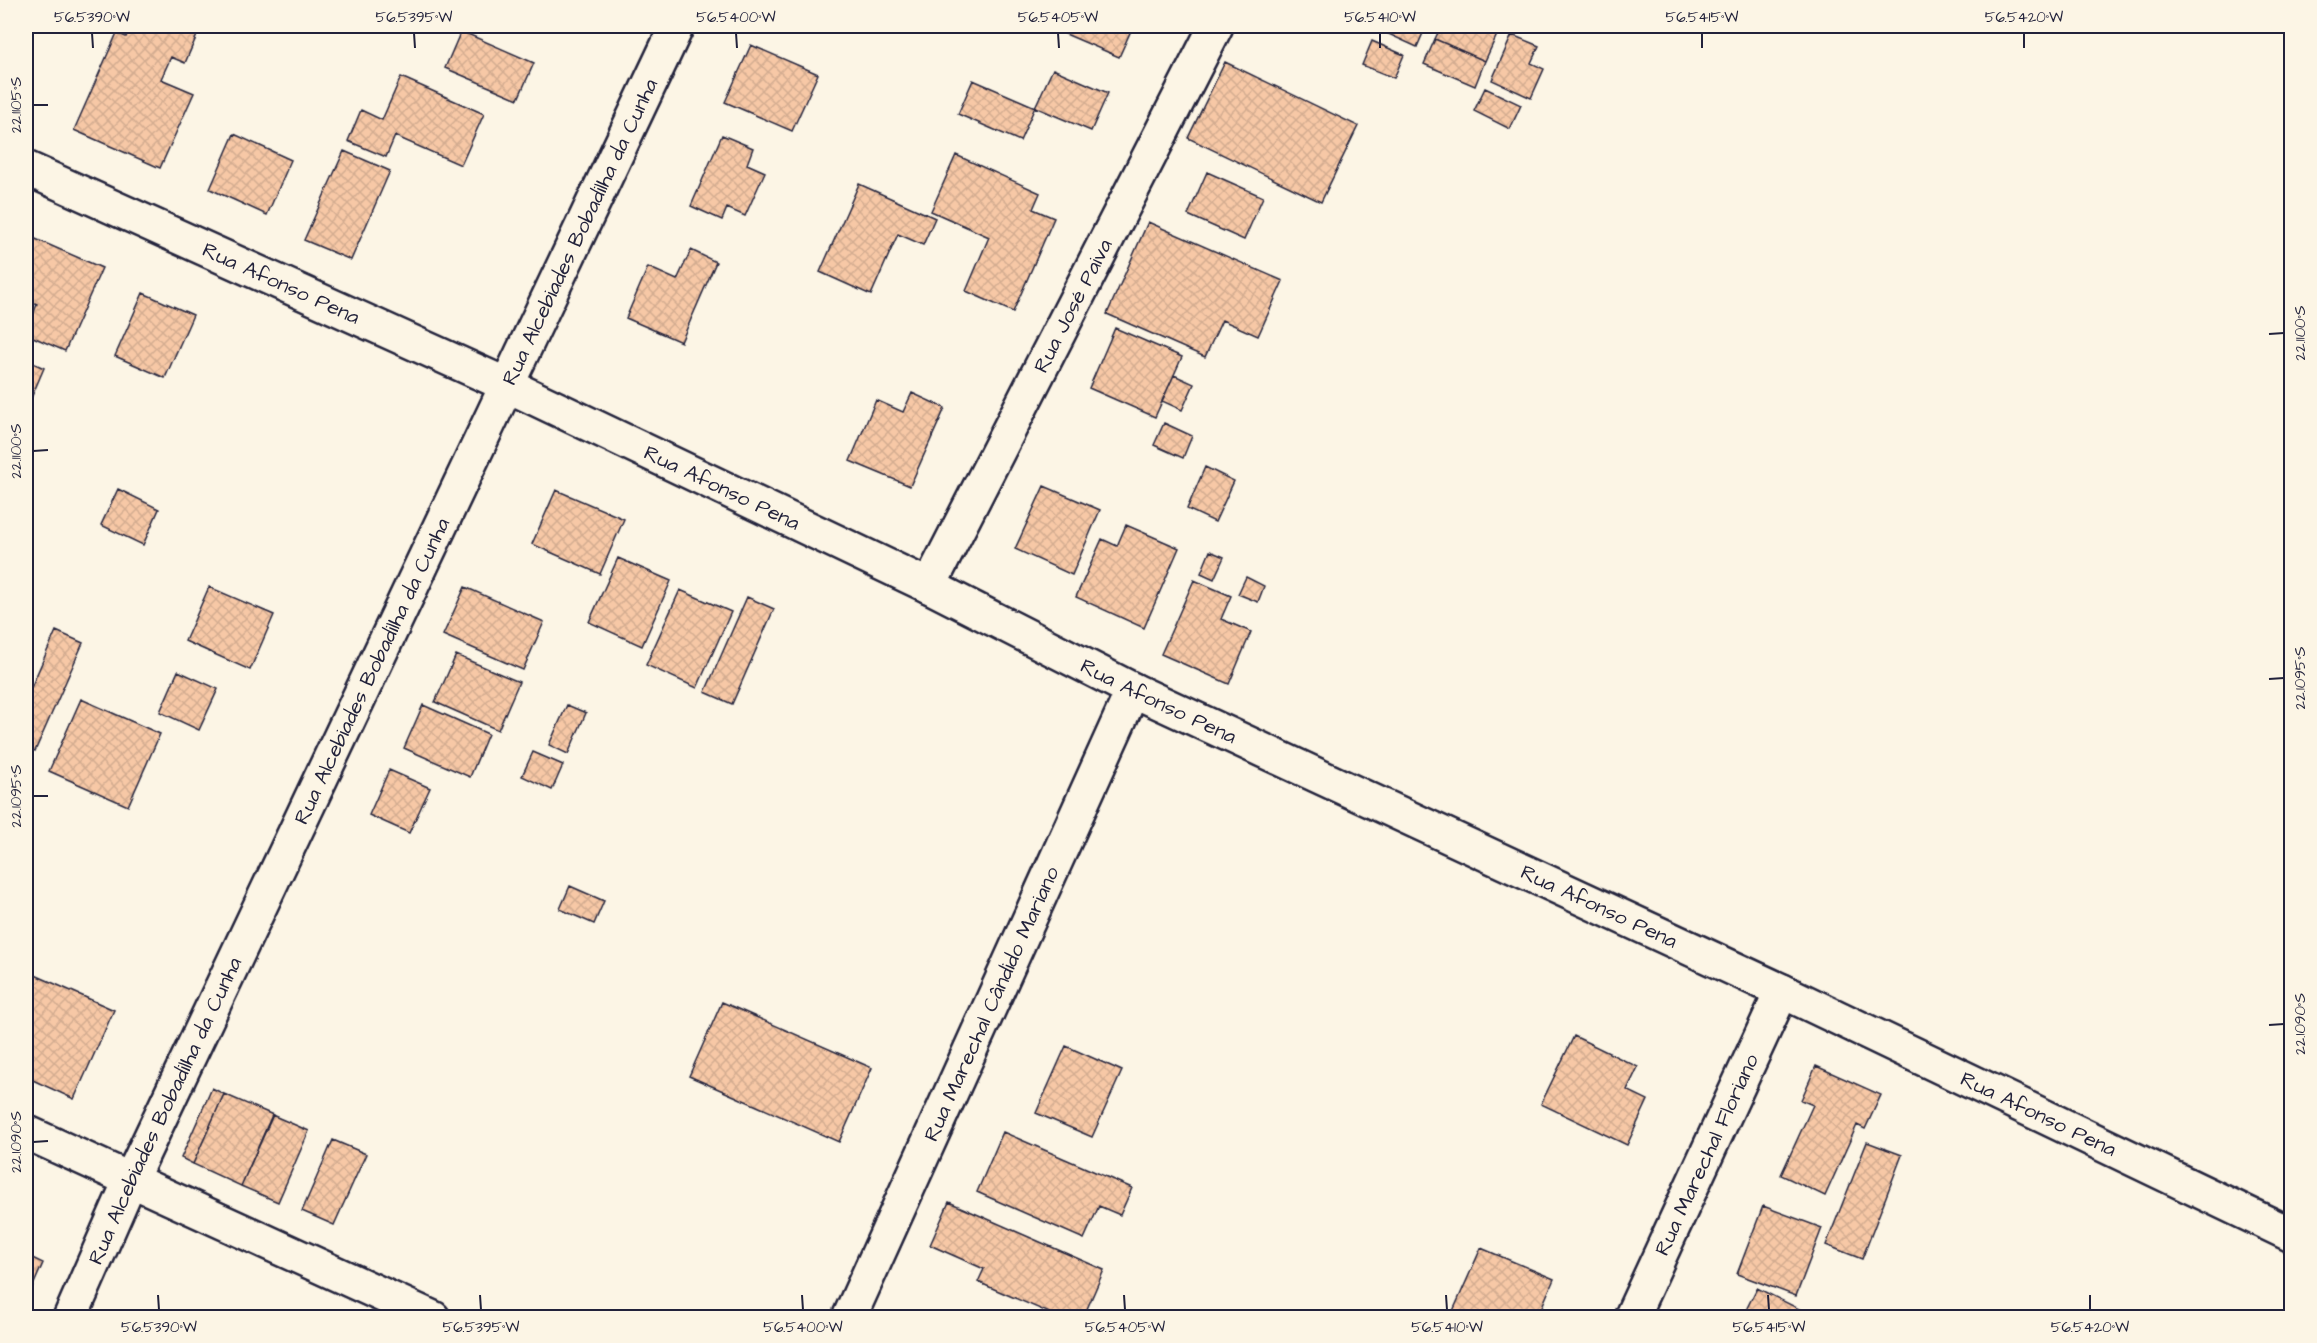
<svg xmlns="http://www.w3.org/2000/svg" width="2317" height="1343" font-family="'Architects Daughter',sans-serif">
  <style>
    .building { fill: url(#building-cross-hatch); stroke: #22223b; stroke-width: 1.5 }
    .lines { fill: none; stroke-linecap: round; stroke-linejoin: round }
    .minor-casing { stroke: #22223b; stroke-width: 38 }
    .tertiary-casing { stroke: #22223b; stroke-width: 38 }
    .minor { stroke: #fcf5e5; stroke-width: 33 }
    .tertiary { stroke: #fcf5e5; stroke-width: 33 }
    .ticks { fill: none; stroke: #22223b; stroke-width: 2 }
    .labels { text-anchor: middle; stroke-width: 5; stroke-linejoin: round; paint-order: stroke }
    .street-label { font-size: 21px; fill: #22223b; stroke: #fcf5e5 }
    .neatline { fill: none; stroke: #22223b; stroke-width: 2 }
    .ticks-label { font-size: 15px; text-anchor: middle; fill: #22223b }
  </style>
  <defs>
    <pattern id="building-cross-hatch" width="8" height="8" patternUnits="userSpaceOnUse" patternTransform="scale(1.5)"><rect width="8" height="8" fill="#f7c8a6"/><path d="M0 0l8 8M0 8l8-8" fill="none" stroke="#d3ac90"/></pattern>
  </defs>
  <rect width="100%" height="100%" fill="#fcf5e5"/>
  <filter id="ink" filterUnits="userSpaceOnUse"><feTurbulence type="fractalNoise" baseFrequency=".0167" numOctaves="2"/><feDisplacementMap in="SourceGraphic" scale="12" xChannelSelector="R" yChannelSelector="G"/><feConvolveMatrix kernelMatrix="1 2 1 2 8 2 1 2 1" color-interpolation-filters="sRGB"/></filter>
  <g filter="url(#ink)">
    <path class="building" d="M131,26h70l-16,37 -14,-6 -10,22 33,14 -34,75 -86,-38 43,-97 9,4z
      M1047,26h86l-14,31z
      M1387,26h39l-9,21 -33,-15z
      M1441,26h60l-16,35 -50,-22z
      M461,31l73,32 -16,36 -73,-31z
      M1512,35l27,11 -8,17 13,6 -13,29 -39,-18z
      M1435,39l50,22 -10,25 -51,-22z
      M1372,41l32,14 -10,23 -32,-13z
      M751,45l67,29 -26,57 -67,-29z
      M1225,62l133,64 -37,76 -133,-64z
      M1053,69l55,24 -17,38 -56,-24z
      M401,77l83,37 -23,51 -66,-29 -9,21 -38,-16 13,-31 21,10z
      M973,80l62,27 -15,34 -62,-27z
      M1485,88l36,17 -11,24 -36,-18z
      M234,134l57,26 -24,55 -57,-26z
      M722,135l31,13 -6,16 18,8 -20,44 -18,-8 -5,12 -31,-14z
      M344,151l46,20 -39,89 -47,-20z
      M956,155l84,38 -7,16 21,9 -41,94 -47,-21 23,-54 -58,-26z
      M1207,172l56,25 -19,43 -56,-25z
      M859,184l76,34 -12,27 -25,-11 -27,61 -51,-23z
      M1148,222l135,59 -25,55 -36,-16 -17,37 -98,-43z
      M31,237l71,31 -37,83 -39,-17 11,-30 -11,-5v-50z
      M691,250l25,12 -35,80 -55,-24 22,-51 29,13z
      M143,293l50,22 -28,63 -50,-22z
      M1115,328l67,29 -27,60 -66,-29z
      M26,360l18,8 -18,42z
      M1174,375l20,9 -12,26 -20,-9z
      M912,393l33,15 -35,78 -60,-25 26,-61 27,12z
      M1164,423l28,13 -9,22 -29,-13z
      M1205,467l29,14 -19,41 -28,-13z
      M1044,486l56,24 -28,65 -57,-26z
      M118,489l41,20 -16,36 -42,-20z
      M556,490l68,29 -24,55 -68,-30z
      M1126,525l53,23 -35,80 -68,-31 26,-58 15,7z
      M1210,551l14,6 -10,22 -13,-6z
      M618,558l53,23 -29,65 -53,-24z
      M1246,577l18,9 -6,16 -20,-8z
      M1194,580l37,16 -10,23 30,13 -22,52 -68,-30z
      M209,587l65,28 -24,55 -65,-29z
      M465,587l79,35 -21,48 -80,-35z
      M680,590l51,22 -34,76 -51,-23z
      M747,597l27,12 -42,95 -27,-12z
      M56,631l27,12 -48,108 -9,-4v-48z
      M456,655l63,27 -21,48 -63,-28z
      M178,671l40,18 -19,41 -39,-18z
      M81,699l79,35 -32,72 -79,-35z
      M423,705l65,29 -18,43 -66,-29z
      M567,705l19,8 -18,41 -19,-9z
      M533,752l30,13 -11,25 -30,-14z
      M389,770l41,18 -21,45 -40,-18z
      M570,886l34,15 -10,23 -34,-15z
      M26,971l88,39 -40,89 -48,-22z
      M722,1002l150,66 -33,74 -150,-66z
      M1574,1036l64,31 -11,23 21,10 -21,45 -86,-41z
      M1066,1046l56,25 -30,66 -56,-24z
      M1816,1066l65,29 -16,34 -8,-4 -32,71 -44,-21 32,-70 -12,-5z
      M212,1088l12,6 -31,70 -12,-6z
      M224,1094l49,21 -32,71 -48,-22z
      M272,1115l37,16 -31,71 -37,-16z
      M1003,1132l129,56 -12,27 -21,-9 -15,33 -107,-47z
      M333,1140l33,14 -32,71 -32,-14z
      M1867,1142l35,13 -40,104 -36,-14z
      M949,1202l155,68 -21,48h-22l-83,-36 6,-13 -54,-24z
      M1763,1206l59,22 -26,68 -59,-22z
      M1481,1248l73,31 -17,39h-68l-16,-7z
      M26,1255l17,8 -17,39z
      M1757,1288l52,26 -1,4h-66z"/>
    <g class="lines">
      <g class="minor-casing">
        <g id="minor">
          <path id="s1" d="M929,586l287,-560"/>
          <path d="M26,1132l407,186"/>
          <path id="s2" d="M849,1318l284,-628"/>
          <path id="s3" d="M1631,1318l151,-327"/>
        </g>
      </g>
      <g class="tertiary-casing">
        <g id="tertiary">
          <path id="s4" d="M26,168l481,217 422,201 204,104 649,301 510,244"/>
          <path id="s5" d="M70,1318l60,-137 547,-1155"/>
        </g>
      </g>
      <use href="#minor" class="minor"/>
      <use href="#tertiary" class="tertiary"/>
    </g>
  </g>
  <path class="ticks" d="M92,33l1,15M414,33l1,15M736,33l1,15M1058,33l1,15M1380,33v15M1702,33v15M2024,33v15M33,105h15M2269,334l15,-1M33,451l15,-1M2269,679l15,-1M33,796h15M2269,1025l15,-1M33,1142l15,-1M158,1295l1,15M480,1295l1,15M802,1295l1,15M1124,1295l1,15M1446,1295l1,15M1768,1295l1,15M2090,1295v15"/>
  <g class="labels">
    <g class="street-label">
      <text dy="7" stroke="none"><textPath href="#s5" startOffset="1200">Rua Alcebiades Bobadilha da Cunha</textPath></text>
      <text dy="7" stroke="none"><textPath href="#s4" startOffset="280">Rua Afonso Pena</textPath></text>
      <text dy="7" stroke="none"><textPath href="#s1" startOffset="315">Rua José Paiva</textPath></text>
      <text dy="7" stroke="none"><textPath href="#s4" startOffset="766">Rua Afonso Pena</textPath></text>
      <text dy="7" stroke="none"><textPath href="#s5" startOffset="714">Rua Alcebiades Bobadilha da Cunha</textPath></text>
      <text dy="7" stroke="none"><textPath href="#s4" startOffset="1252">Rua Afonso Pena</textPath></text>
      <text dy="7" stroke="none"><textPath href="#s4" startOffset="1738">Rua Afonso Pena</textPath></text>
      <text dy="7" stroke="none"><textPath href="#s2" startOffset="345">Rua Marechal Cândido Mariano</textPath></text>
      <text dy="7" stroke="none"><textPath href="#s5" startOffset="228">Rua Alcebiades Bobadilha da Cunha</textPath></text>
      <text dy="7" stroke="none"><textPath href="#s4" startOffset="2224">Rua Afonso Pena</textPath></text>
      <text dy="7" stroke="none"><textPath href="#s3" startOffset="180">Rua Marechal Floriano</textPath></text>
    </g>
  </g>
  <rect width="2317" height="1343" fill="none" stroke="#fcf5e5" stroke-width="66"/>
  <rect x="33" y="33" width="2251" height="1277" class="neatline"/>
  <g class="ticks-label">
    <text x="92" y="22">56.5390°W</text>
    <text x="414" y="22">56.5395°W</text>
    <text x="736" y="22">56.5400°W</text>
    <text x="1058" y="22">56.5405°W</text>
    <text x="1380" y="22">56.5410°W</text>
    <text x="1702" y="22">56.5415°W</text>
    <text x="2024" y="22">56.5420°W</text>
    <text transform="translate(16 105) rotate(-90)" y="5">22.1105°S</text>
    <text transform="translate(2300 333) rotate(-90)" y="5">22.1100°S</text>
    <text transform="translate(16 451) rotate(-90)" y="5">22.1100°S</text>
    <text transform="translate(2300 678) rotate(-90)" y="5">22.1095°S</text>
    <text transform="translate(16 796) rotate(-90)" y="5">22.1095°S</text>
    <text transform="translate(2300 1024) rotate(-90)" y="5">22.1090°S</text>
    <text transform="translate(16 1142) rotate(-90)" y="5">22.1090°S</text>
    <text x="159" y="1332">56.5390°W</text>
    <text x="481" y="1332">56.5395°W</text>
    <text x="803" y="1332">56.5400°W</text>
    <text x="1125" y="1332">56.5405°W</text>
    <text x="1447" y="1332">56.5410°W</text>
    <text x="1769" y="1332">56.5415°W</text>
    <text x="2090" y="1332">56.5420°W</text>
  </g>
</svg>
